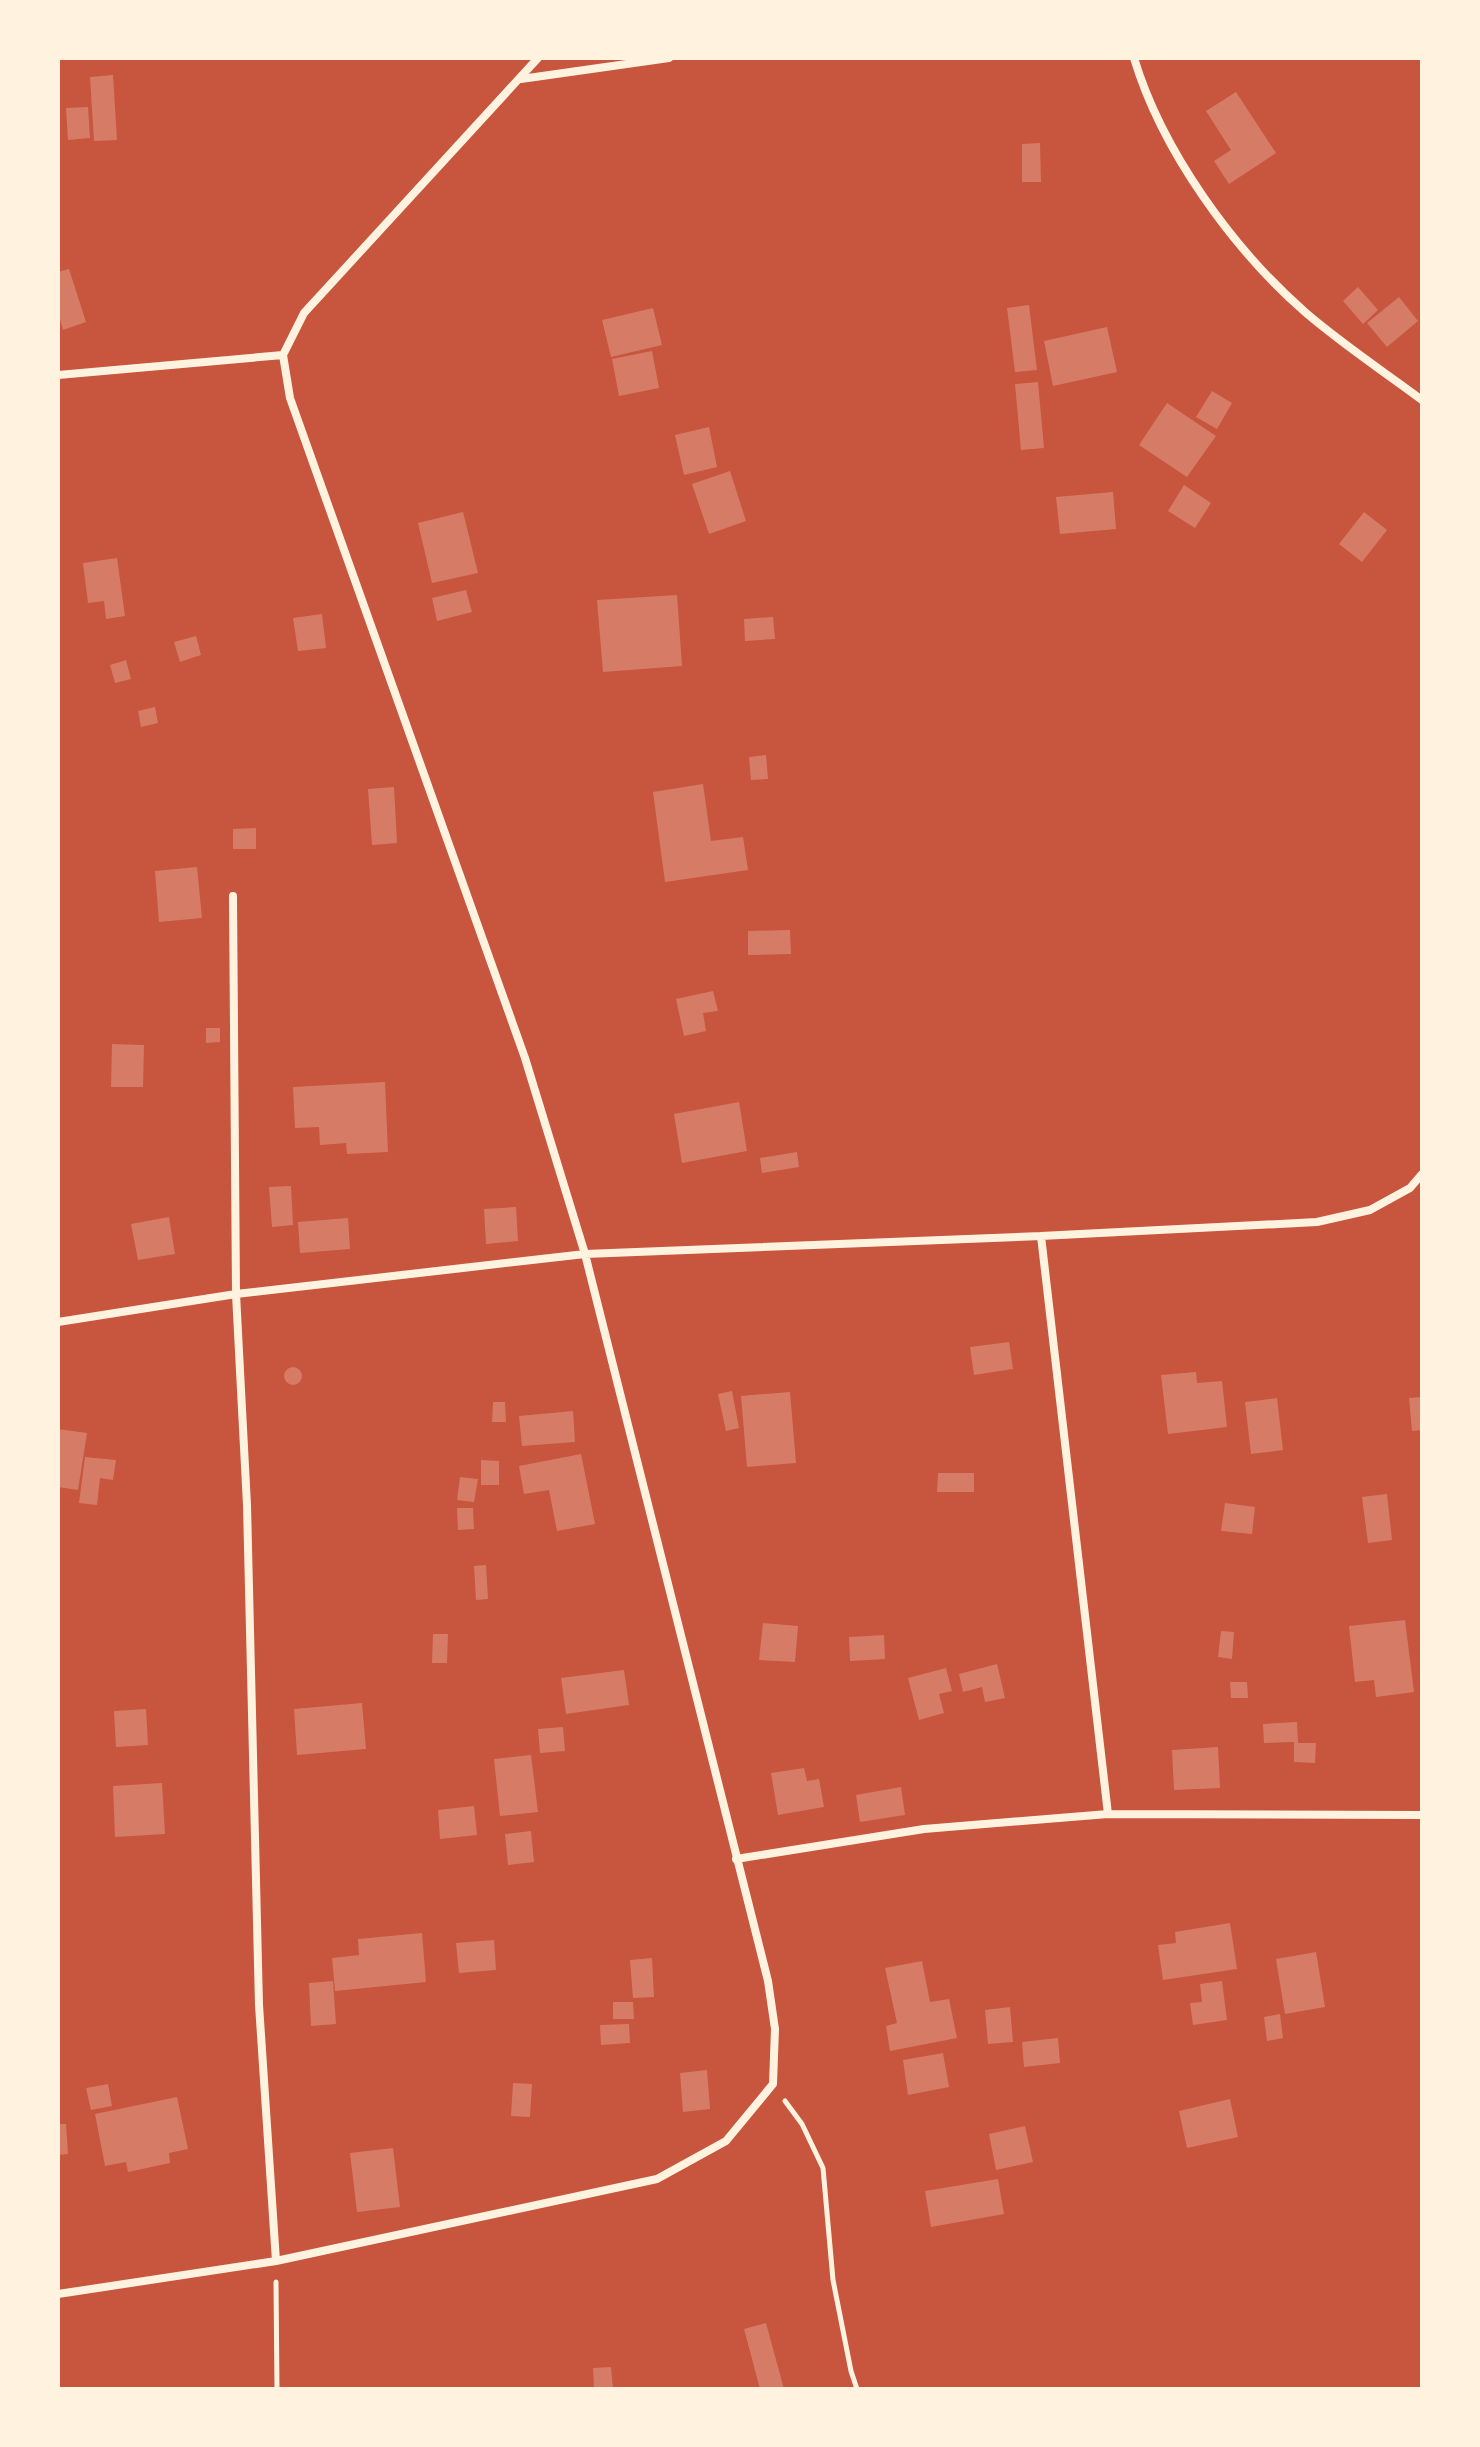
<svg xmlns="http://www.w3.org/2000/svg" width="1480" height="2447" font-family="'Roboto Serif',serif">
  <style>
    .building { fill: #d67c66 }
    .lines { fill: none; stroke-linecap: round; stroke-linejoin: round }
    .path { stroke: #fff3e0; stroke-width: 5 }
    .minor { stroke: #fff3e0; stroke-width: 8 }
  </style>
  <rect width="100%" height="100%" fill="#c8553d"/>
  <path class="building" d="M113,75l4,65 -23,1 -4,-64z
    M1236,92l40,61 -47,31 -15,-23 17,-11 -25,-39z
    M88,107l2,31 -22,2 -2,-32z
    M1040,143l1,39h-19v-38z
    M69,269l17,53 -23,8 -5,-17v-41z
    M1358,287l20,23 -15,14 -20,-23z
    M1399,297l19,24 -31,26 -20,-24z
    M1029,305l8,65 -22,2 -8,-64z
    M653,308l9,37 -51,12 -9,-37z
    M1107,327l10,45 -64,14 -9,-45z
    M652,351l7,37 -40,8 -7,-37z
    M1038,382l6,66 -23,2 -6,-66z
    M1212,391l20,12 -15,26 -21,-12z
    M1167,403l49,33 -29,41 -48,-32z
    M709,427l8,40 -33,8 -9,-40z
    M730,471l16,50 -37,13 -17,-50z
    M1184,485l27,18 -16,25 -27,-17z
    M1113,492l3,37 -56,5 -4,-37z
    M463,512l15,61 -46,10 -14,-60z
    M1364,512l23,18 -25,32 -23,-18z
    M117,558l8,58 -19,3 -2,-18 -16,2 -5,-40z
    M466,590l6,22 -35,9 -5,-23z
    M677,595l5,71 -79,6 -6,-72z
    M322,614l4,34 -28,3 -5,-33z
    M773,617l2,22 -30,2 -1,-22z
    M196,636l5,19 -21,7 -6,-20z
    M126,660l5,19 -16,4 -5,-18z
    M155,707l3,16 -17,4 -3,-16z
    M766,755l2,24 -17,1 -2,-23z
    M703,784l8,57 32,-4 5,33 -83,12 -12,-90z
    M394,787l3,56 -25,2 -4,-56z
    M256,828v21h-23v-20z
    M197,867l5,51 -43,4 -4,-51z
    M790,930l1,24 -43,1v-24z
    M713,991l5,20 -15,2 3,18 -22,5 -8,-37z
    M206,1028h14v14l-14,1z
    M112,1044l32,1 -1,42h-32z
    M385,1082l3,70 -41,2 -1,-11 -26,2 -1,-18 -24,1 -2,-41z
    M739,1102l8,49 -65,12 -8,-49z
    M797,1152l2,15 -37,6 -2,-15z
    M291,1186l2,39 -21,2 -3,-40z
    M516,1207l2,34 -32,3 -2,-35z
    M169,1217l6,37 -37,6 -7,-36z
    M348,1218l2,31 -50,4 -2,-31z
    M1009,1342l4,27 -39,6 -4,-28z
    M284 1376a9 9 0 1 1 18 0a9 9 0 1 1-18 0Z
    M1196,1372l1,11 25,-2 5,46 -59,7 -7,-59z
    M732,1391l7,37 -13,3 -8,-37z
    M790,1392l6,71 -49,4 -6,-71z
    M1422,1397v33l-10,1 -3,-33z
    M1277,1398l6,52 -32,4 -6,-52z
    M493,1402h12l1,20h-14z
    M573,1411l2,31 -53,4 -3,-30z
    M58,1429l29,4 -9,57 -20,-3z
    M581,1454l14,70 -38,7 -8,-41 -25,4 -5,-28z
    M85,1457l31,3 -3,20 -13,-2 -3,27 -18,-2z
    M481,1460l18,1v24h-18z
    M938,1473h36v19h-37z
    M460,1477l18,2 -4,23 -17,-2z
    M1387,1494l5,46 -24,3 -6,-46z
    M1225,1503l30,4 -3,27 -31,-3z
    M457,1508h16l1,21 -16,1z
    M486,1565l2,34 -12,1 -2,-34z
    M1405,1620l9,72 -38,5 -2,-17 -19,2 -6,-56z
    M763,1623l35,3 -3,36 -36,-2z
    M1221,1631l13,1 -2,27 -14,-2z
    M433,1634h15l-1,29h-15z
    M884,1635l1,24 -35,2 -1,-24z
    M997,1664l8,34 -20,4 -3,-15 -19,5 -4,-18z
    M946,1668l6,23 -13,3 5,19 -25,7 -11,-42z
    M624,1670l5,35 -63,9 -5,-36z
    M1230,1682h17l1,16h-17z
    M362,1703l4,46 -69,6 -3,-46z
    M146,1709l2,36 -32,2 -2,-36z
    M1297,1722l1,21h18l-1,20 -21,-1v-20l-30,1 -1,-19z
    M563,1727l2,24 -25,2 -2,-24z
    M1218,1747l2,41 -46,2 -2,-40z
    M531,1755l7,57 -38,4 -6,-57z
    M804,1768l3,13 12,-2 5,28 -46,8 -7,-42z
    M162,1783l3,51 -50,3 -2,-51z
    M901,1787l4,28 -45,7 -4,-27z
    M474,1806l3,29 -37,4 -2,-29z
    M531,1831l3,31 -26,3 -3,-31z
    M1230,1923l7,46 -74,11 -5,-35 18,-2 -1,-11z
    M422,1933l4,49 -91,9 -3,-33 27,-3 -1,-16z
    M494,1940l2,30 -37,3 -3,-30z
    M1316,1952l9,55 -40,7 -9,-55z
    M652,1958l2,39 -21,1 -3,-38z
    M922,1961l8,41 19,-3 8,39 -67,13 -4,-25 11,-3 -12,-55z
    M333,1981l3,43 -25,2 -2,-43z
    M1222,1981l5,39 -34,5 -3,-22 12,-1 -2,-18z
    M613,2002h20l1,17h-21z
    M1010,2007l3,35 -25,2 -3,-34z
    M1280,2014l3,24 -16,3 -3,-24z
    M629,2024l1,19 -29,2 -1,-20z
    M1058,2038l2,25 -36,4 -2,-25z
    M943,2053l6,34 -41,8 -5,-35z
    M707,2070l3,39 -27,3 -3,-39z
    M513,2083l19,1 -2,33 -19,-1z
    M108,2084l4,22 -21,4 -5,-22z
    M177,2097l11,52 -19,4 1,10 -42,9 -2,-10 -21,4 -10,-52z
    M1230,2099l8,38 -51,11 -8,-37z
    M58,2124h8l2,30 -10,1z
    M1025,2126l8,36 -37,8 -7,-36z
    M393,2148l7,59 -43,5 -7,-59z
    M998,2179l6,35 -73,13 -6,-36z
    M766,2323l18,66h-24l-16,-60z
    M611,2367l2,22h-19l-1,-21z"/>
  <g class="lines">
    <path class="path" d="M785,2101l17,23 21,44 10,112 18,91 6,18
      M276,2282l1,107"/>
    <path class="minor" d="M1134,58c28,93 99,191 171,254 37,32 78,59 117,88
      M521,79l148,-21
      M58,375l225,-20
      M233,896l3,398 11,211 12,500 17,256
      M1041,1236l67,578
      M58,1322l178,-28 349,-40 456,-18 276,-14 53,-12 40,-22 12,-14
      M736,1859l188,-30 184,-15 314,1
      M58,2294l218,-33 381,-82 69,-38 47,-57 2,-55 -7,-48 -183,-727 -60,-196 -235,-660 -7,-43 21,-42 234,-255"/>
  </g>
  <rect width="1480" height="2447" fill="none" stroke="#fff3e0" stroke-width="120"/>
</svg>
